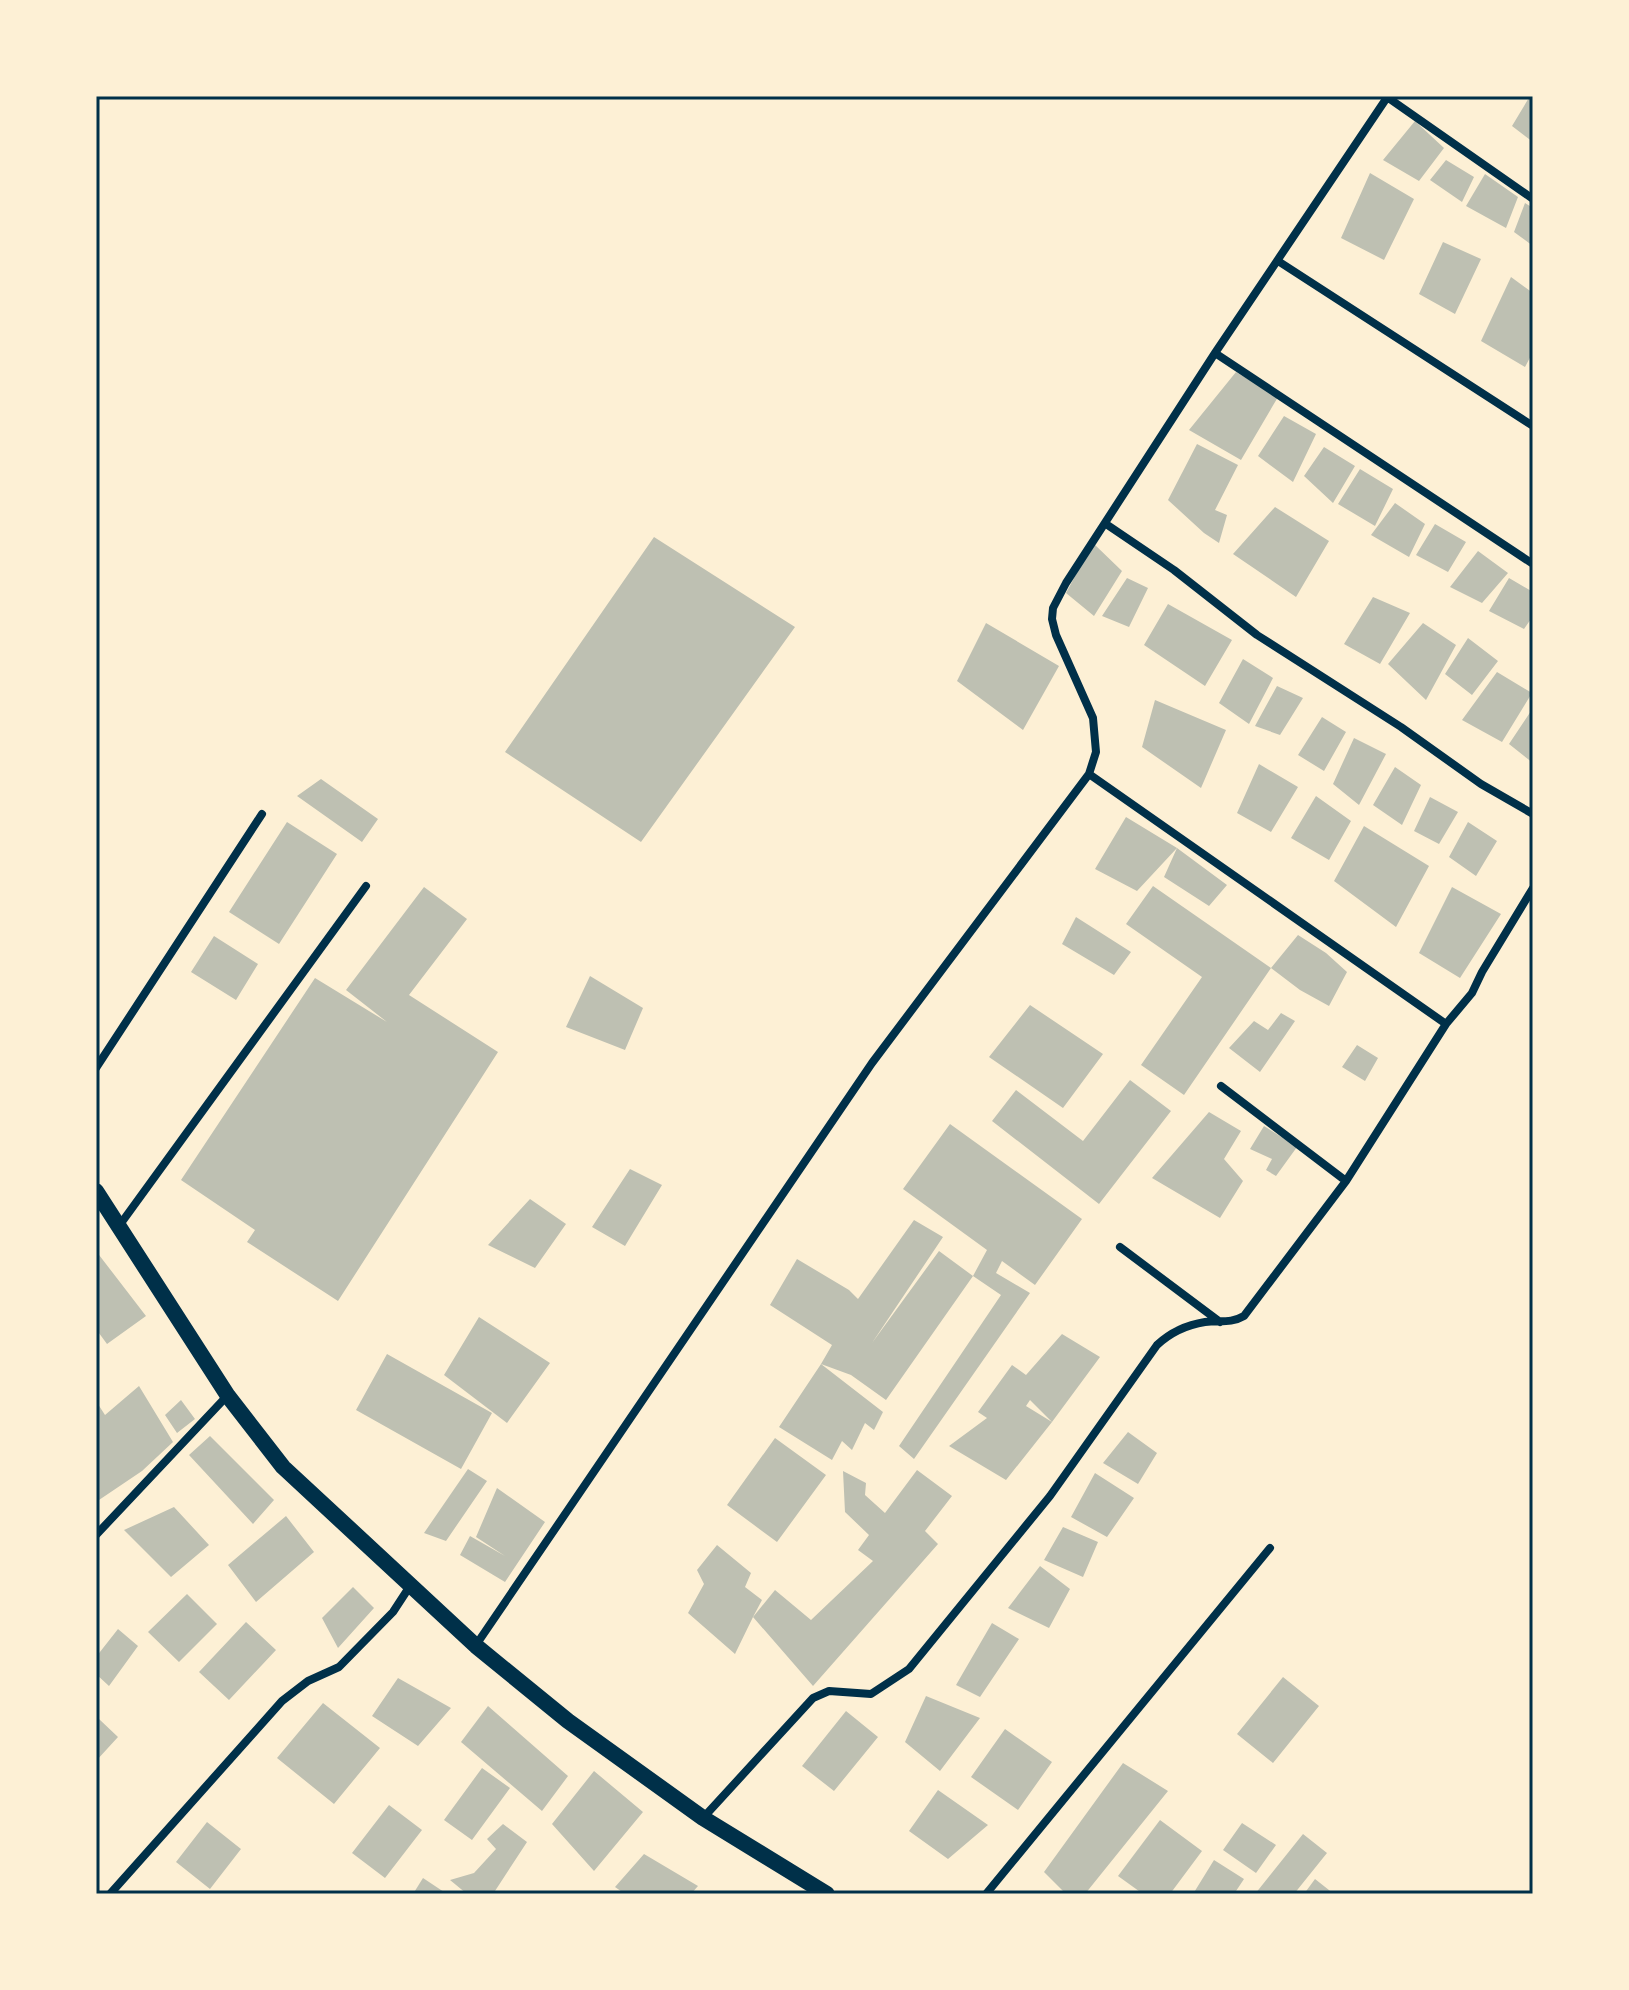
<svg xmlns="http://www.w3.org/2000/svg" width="1629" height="1990" font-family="'Fira Sans',sans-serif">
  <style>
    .building { fill: #bec0b2 }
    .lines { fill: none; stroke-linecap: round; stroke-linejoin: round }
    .minor { stroke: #003049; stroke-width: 8 }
    .secondary { stroke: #003049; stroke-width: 16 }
    .neatline { fill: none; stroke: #003049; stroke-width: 3 }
  </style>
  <rect width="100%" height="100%" fill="#fdf0d5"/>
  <path class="building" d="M1530,96h3v46l-21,-16z
    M1415,121l29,27 -25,33 -36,-21z
    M1446,160l28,17 -12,25 -32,-22z
    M1370,173l44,26 -30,61 -43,-22z
    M1485,174l33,23 -12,31 -40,-22z
    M1525,203l8,5v38l-19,-14z
    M1443,242l38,17 -26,55 -36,-20z
    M1511,277l22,16v59l-8,15 -44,-26z
    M1236,372l42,25 -37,63 -52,-30z
    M1284,416l32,18 -23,48 -35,-26z
    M1197,444l41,21 -23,45 12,5 -8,28 -15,-10 -36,-33z
    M1324,447l31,19 -22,37 -29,-27z
    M1360,469l33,20 -18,37 -37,-22z
    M1395,503l30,21 -16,33 -38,-22z
    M1275,507l54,34 -33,56 -63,-43z
    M1435,524l31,18 -18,30 -32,-17z
    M654,537l141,90 -154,215 -136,-90z
    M1093,543l29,28 -28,45 -28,-23z
    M1478,551l30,22 -26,30 -32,-16z
    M1127,578l21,10 -19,39 -27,-11z
    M1509,578l24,14v24l-9,13 -35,-18z
    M1373,597l37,16 -30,51 -36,-20z
    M1168,604l64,36 -27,46 -61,-41z
    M986,623l73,43 -36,64 -66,-49z
    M1423,623l33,22 -30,55 -38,-36z
    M1468,638l30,23 -26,34 -27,-21z
    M1243,659l30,19 -24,46 -30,-21z
    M1497,672l35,21 -30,49 -40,-22z
    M1277,686l26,12 -23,37 -25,-9z
    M1155,700l71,30 -25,58 -59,-41z
    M1533,708v55l-24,-19z
    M1322,717l24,15 -22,39 -26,-16z
    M1354,738l32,16 -27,51 -26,-21z
    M1259,764l39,23 -27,45 -34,-19z
    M1395,767l26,18 -19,40 -29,-20z
    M321,779l57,40 -16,23 -65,-46z
    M1316,796l35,25 -22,39 -38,-22z
    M1430,797l28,15 -19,32 -25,-13z
    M1126,817l51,31 50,37 -18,21 -45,-29 13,-29 -40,43 -42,-22z
    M287,822l50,32 -58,90 -50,-32z
    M1468,822l29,19 -21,35 -27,-19z
    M1364,826l65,40 -33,61 -62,-46z
    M1153,886l118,82 -87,127 -43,-30 61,-88 -76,-53z
    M424,887l43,32 -58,76 89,57 -160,249 -91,-59 8,-12 -74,-50 134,-202 72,44 -41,-32z
    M1452,887l49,27 -41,64 -41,-25z
    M1076,917l55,35 -17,23 -52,-31z
    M1298,935l28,18 21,19 -18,34 -29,-16 -29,-22z
    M214,936l44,28 -22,36 -45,-28z
    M590,976l53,32 -18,42 -59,-23z
    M1030,1005l73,49 -40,54 -74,-51z
    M1281,1013l14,8 -35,51 -31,-24 25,-27 14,9z
    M1357,1045l21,13 -13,23 -23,-14z
    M1130,1080l41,31 -72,93 -107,-83 24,-31 67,51z
    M1209,1112l32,19 -17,28 19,22 -23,37 -68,-40z
    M950,1124l132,95 -47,66 -33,-24 -6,12 34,20 -116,166 -15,-13 102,-151 -28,-19 14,-26 -84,-61z
    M1264,1126l33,21 -21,29 -10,-6 6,-11 -22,-10z
    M630,1169l32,16 -37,61 -33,-19z
    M530,1199l36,25 -31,44 -47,-23z
    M914,1220l29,17 -71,106 67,-92 34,25 -87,124 -35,-25 -30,-11 11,-19 -62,-40 27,-46 52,31 9,9z
    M96,1251l50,65 -39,28 -11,-15z
    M479,1317l71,46 -43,60 -63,-48z
    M1062,1334l38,23 -48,65 -22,-22 -4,6 26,16 -46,58 -57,-34 38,-28 -9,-6 34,-47 14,10z
    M387,1354l105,59 -31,56 -105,-59z
    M821,1364l62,48 -9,18 -9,-7 -13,27 -10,-9 -10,19 -53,-33z
    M139,1386l34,56 -31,29 -43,29 -3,-5v-94l9,14z
    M181,1400l14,19 -18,14 -12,-18z
    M1128,1432l29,21 -19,31 -35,-21z
    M210,1436l64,64 -21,24 -64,-69z
    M775,1438l51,37 -49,67 -50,-37z
    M468,1469l19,12 -41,60 -22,-8z
    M917,1470l35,26 -27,35 13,13 -125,142 -60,-69 -18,37 -47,-41 16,-29 -7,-14 20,-25 34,28 -6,14 17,13 -9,17 22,-27 36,30 62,-59 -15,-11 11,-15 -24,-23 -2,-41 23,12 -1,12 20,18z
    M1095,1473l39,25 -27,39 -36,-20z
    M497,1488l48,34 -40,60 -45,-27 10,-19 35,20 -29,-19z
    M174,1507l35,38 -38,32 -47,-47z
    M286,1516l28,36 -58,50 -28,-37z
    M1063,1527l35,15 -15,35 -39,-17z
    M1040,1566l30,23 -21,39 -41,-20z
    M353,1587l21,21 -36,40 -16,-30z
    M187,1594l30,30 -38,38 -31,-30z
    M246,1622l30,28 -47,50 -30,-28z
    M992,1623l27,16 -39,58 -24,-12z
    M118,1629l20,17 -29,40 -13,-12v-17z
    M1283,1677l36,29 -46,57 -36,-29z
    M398,1678l53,30 -33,38 -46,-30z
    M926,1696l54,22 -40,53 -35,-29z
    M323,1703l57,45 -46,56 -57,-46z
    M488,1706l80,70 -26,35 -81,-69z
    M846,1711l32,26 -44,54 -32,-25z
    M99,1719l19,18 -22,24v-38z
    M1005,1729l47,33 -34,48 -47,-33z
    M1123,1763l45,28 -83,103h-19l-22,-22z
    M482,1768l28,20 -38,52 -28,-20z
    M594,1771l49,41 -49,59 -42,-47z
    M938,1790l50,35 -40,34 -39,-28z
    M389,1805l33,25 -37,48 -33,-25z
    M1160,1820l42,31 -32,43h-27l-25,-18z
    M207,1822l34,27 -31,40 -34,-27z
    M1242,1823l34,22 -20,28 -33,-23z
    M503,1824l24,18 -32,49 -28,3 -17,-14 24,-7 22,-24 -9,-10z
    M1303,1834l24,19 -33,41h-39z
    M644,1854l54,32 -7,8h-66l-10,-7z
    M1214,1860l30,19 -10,15h-41z
    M423,1878l24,16h-34z
    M1315,1879l19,15h-30z"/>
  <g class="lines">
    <path class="minor" d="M1387,97l146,102
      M1278,261l255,165
      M1215,353l318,211
      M1106,524l68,46 83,65 144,92 80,57 52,30
      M1089,774l357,250
      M96,1068l166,-254
      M1221,1086l125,95
      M119,1226l247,-340
      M1120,1247l100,75
      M96,1535l131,-139
      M476,1645l396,-582 217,-289 7,-22 -3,-34 -37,-83 -4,-16 1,-11 13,-25 149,-230 173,-257
      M703,1818l110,-120 16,-7 42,3 38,-25 141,-173 107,-151c14,-13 29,-20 48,-23 15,-2 25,2 39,-6l102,-135 100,-157 26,-31 10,-21 51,-84
      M110,1894l172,-193 26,-20 31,-14 54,-55 17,-26
      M986,1894l284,-346"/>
    <path class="secondary" d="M96,1191l132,205 55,71 193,179 92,75 135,97 124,76"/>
  </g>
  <rect width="1629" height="1990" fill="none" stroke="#fdf0d5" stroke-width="196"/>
  <rect x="98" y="98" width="1433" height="1794" class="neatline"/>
</svg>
